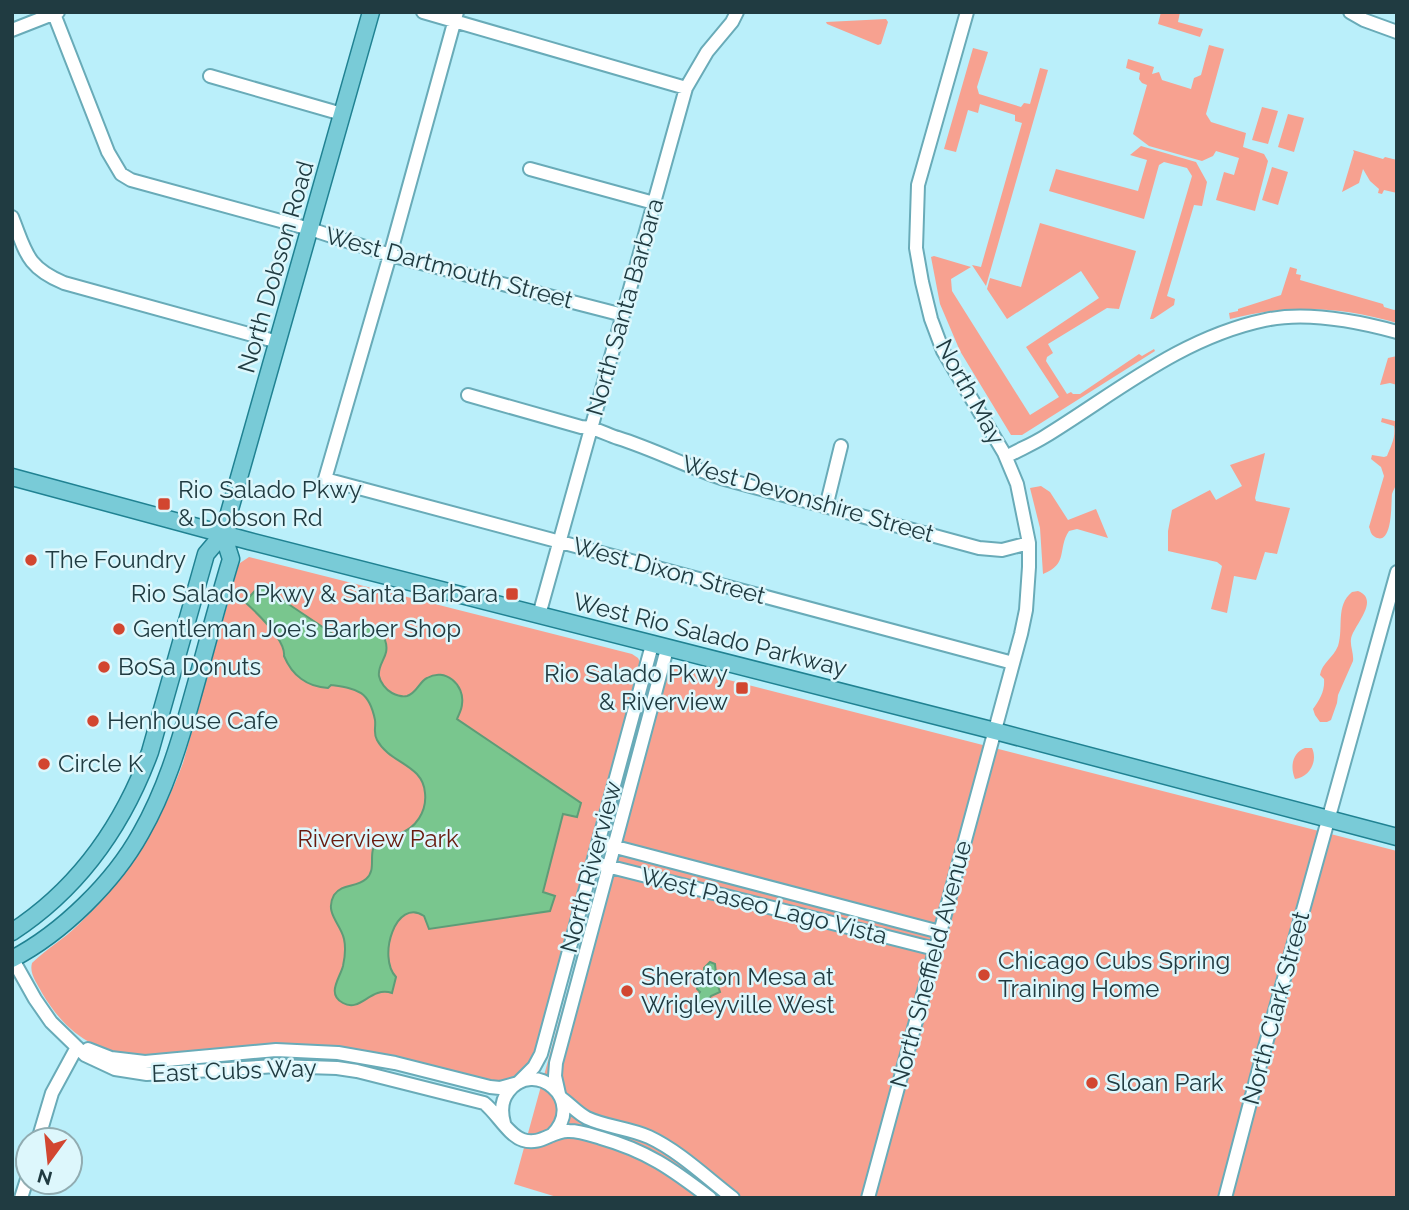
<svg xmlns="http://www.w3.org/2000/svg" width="1409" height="1210" font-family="Raleway,sans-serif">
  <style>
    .green { fill: #f7a190 }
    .water { fill: #79c68e; stroke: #5e9c77; stroke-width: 2 }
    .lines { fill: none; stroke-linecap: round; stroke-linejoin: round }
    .minor-casing { stroke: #69abb8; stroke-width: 16 }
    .major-casing { stroke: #208292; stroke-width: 19 }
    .minor { stroke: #fff; stroke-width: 12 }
    .major { stroke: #79cbd7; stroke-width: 16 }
    .poi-dot { fill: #d24630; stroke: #ddf7fc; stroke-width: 2.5 }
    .labels { text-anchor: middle; stroke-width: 5; stroke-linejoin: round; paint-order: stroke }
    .street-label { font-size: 24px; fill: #203b41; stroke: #ddf7fc }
    .poi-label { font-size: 24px; fill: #203b41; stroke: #ddf7fc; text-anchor: start }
    .park-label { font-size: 24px; fill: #691b0e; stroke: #ddf7fc }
  </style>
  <rect width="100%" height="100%" fill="#baeffa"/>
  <path class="green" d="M1161,12h19l-2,10 25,7 -3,8 -42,-13z
    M886,19l2,3 -7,22 -3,1 -51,-21 -1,-2z
    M1209,45l15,4 -18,65 5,8 35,11 -3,14 21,7 4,7 -13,50 -39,-11 8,-28 10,3 5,-17 -23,-7 -3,5 -11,5 -53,-15 -16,-12 14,-49 -5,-2 -3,-4 1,-6 -14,-5 2,-9 26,8 -2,7 7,-2 3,8 29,9 3,-11 7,-3z
    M973,48l15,4 -11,35 2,7 42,13 3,-4 6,1 10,-36 8,2 -62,216 -14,-21 9,2 41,-144 -7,-2v-6l-35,-11 -2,9 -10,-3 -12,42 -12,-3z
    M1262,107l16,4 -10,33 -16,-4z
    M1288,114l16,4 -10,34 -16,-5z
    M1141,146l55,16 11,20 -5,24 -8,-1 -27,91 8,3 -1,6 -21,14h-3l42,-143 -5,-8 -23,-6 -5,3 -15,54 -95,-28 7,-22 82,22 9,-31 -17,-5z
    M1353,150l30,9 2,-2 12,3v33l-13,-3 -2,4 -4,-1 1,-4 -9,-8 -7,-12 -4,14 -17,9 12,-40z
    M1272,167l16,5 -10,33 -16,-5z
    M1040,223l96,28 -17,58 -12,-1 -59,36 5,9 -6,4 -1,4 21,33 4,-2 2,2h7l59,-40 3,2 12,-7 1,2 -133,84h-11l-51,-84 -20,-47 -9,-47 3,-1 37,11 -20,12 1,12 78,124 29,-18 -33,-50 73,-49 -18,-27 -74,48 -20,-30 3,-11 31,9z
    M1290,267l7,2 -1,5 5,1 -1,5 83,24 1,3 10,3 3,-1v14c-58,-17 -108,-19 -167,-4l-1,-6 9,-2v-2l43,-14z
    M1397,356v29l-7,-2 -10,2 8,-27z
    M1382,418l13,3 2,-1v63c-2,4 -4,8 -5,11 -1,8 1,53 -17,43 -5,-3 -4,-6 -6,-10l15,-51 -3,-9 -10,-8 1,-4 12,2 3,-1c4,-10 9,-19 7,-30l-13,-4z
    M1265,453l-10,45 1,3 34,7 -13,46 -12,-2 -9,28 -22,-4 -7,37 -16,-4 11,-43 -5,-4 -49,-11v-20l4,-21 38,-20 6,10 26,-14 -12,-21z
    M1041,486l9,6 18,28 28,-11 12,29 -31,-9 -8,2c-12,18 0,33 -26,43l-3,-46 -10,-40z
    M249,557l383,97 6,4 4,8 -109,394c-12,12 -20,20 -37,21l-135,-30 -221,6c-46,-5 -74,-24 -98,-64 -5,-10 -13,-19 -10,-30 14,-14 32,-24 46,-38 51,-49 80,-96 105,-162l55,-196 2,-4z
    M1358,591c23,9 -5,35 -7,48 -1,7 3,15 2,22l-15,34 -1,8 -6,17 -4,2h-7l-5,-7 -2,-6c7,-10 12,-18 11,-30l-4,-4c2,-12 13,-17 18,-29 6,-19 -3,-40 14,-54z
    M658,662l739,189v347h-837l-46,-14z
    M1305,748h7c6,13 -2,29 -17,31 -5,-12 -3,-26 10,-31z"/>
  <path class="water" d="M260,585l79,53c4,-4 7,-9 11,-12 13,-8 30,0 35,14 6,16 -8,23 -6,36 1,6 7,14 13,17 4,2 11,4 15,3 10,-3 12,-14 20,-18 18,-11 38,7 35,26 0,5 -3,10 -5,15l124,84 -4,14 -14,-3 -20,78 12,4 -5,15 -121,18 -5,-13c-28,-19 -47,41 -28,61l-4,16c-22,-7 -31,20 -49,10 -17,-9 -3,-25 0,-37 2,-9 3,-18 1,-27 -3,-15 -20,-26 -10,-44 8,-12 22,-7 32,-16 12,-10 0,-27 12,-38 6,-5 14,-5 20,-7 18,-5 29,-23 27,-41 -2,-29 -35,-29 -48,-53 -4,-7 -1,-12 -2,-20 -6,-30 -18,-31 -44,-35l-3,3c-21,-1 -36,-13 -44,-32 2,-16 -27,-43 -39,-54z
    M710,962l5,2 1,9 7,10h-3l-2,3 2,6 -9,4 -6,9 -6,-2 -1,-8 2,-3 -3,-3 1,-6 2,-1 1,-9 3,-2v-3z"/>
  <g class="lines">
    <g class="minor-casing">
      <path id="minor" d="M423,12l263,76
        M457,12l-67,243 -65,224 688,184
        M1350,12l14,8 33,12
        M54,14l54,138 13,22 10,6 179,49 80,26 233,60
        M12,30l46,-18
        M210,76l132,38
        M530,169l124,34
        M12,217c14,35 14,50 52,66l214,59
        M468,395l113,32c14,0 24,7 37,11 35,11 68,28 103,40l258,70 23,2 27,-7
        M1006,457c12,-7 25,-12 38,-20 72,-44 136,-99 221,-117 41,-9 92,1 132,12
        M826,507l15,-61
        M539,615l147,-527 21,-36 25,-30 5,-10
        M608,845l332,87
        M603,865l332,84
        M12,958l23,41 16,23 34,33 30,14 32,5 129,-8 61,2 20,3 127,32c13,10 24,32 39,37 18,6 29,-10 46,-9 11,0 22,4 32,7 46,13 71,31 109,60
        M88,1049l23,9 34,4 131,-12 62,3 57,10 95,24 10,1 18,-5
        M519,1082l15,-15 7,-13 111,-409
        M559,1094l-4,-18 1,-13 111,-414
        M561,1098c9,6 16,15 26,20 19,9 42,10 62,19 30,14 58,41 84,61
        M504,1123c-3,-11 -3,-22 4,-31 26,-35 79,8 44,43
        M38,1140l14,-47 25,-46
        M21,1198l7,-22
        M868,1198l153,-564 5,-24 3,-43v-24l-12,-59 -13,-31 -61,-102 -12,-32 -9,-37 -6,-34 2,-63 49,-173
        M1225,1198l35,-133 137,-493"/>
    </g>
    <g class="major-casing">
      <path id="major" d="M12,477l237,64 746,190 402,106
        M12,932c66,-43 111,-107 138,-180l56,-198 17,-20 148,-522
        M12,959c50,-26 102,-77 129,-126 24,-42 38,-88 51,-135 13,-46 25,-93 39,-139l-8,-25"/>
    </g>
    <use href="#minor" class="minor"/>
    <use href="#major" class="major"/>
  </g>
  <g class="poi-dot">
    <rect x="157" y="497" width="14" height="14" rx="3.5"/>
    <circle cx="31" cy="560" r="7"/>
    <rect x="505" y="587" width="14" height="14" rx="3.5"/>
    <circle cx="119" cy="629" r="7"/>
    <circle cx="104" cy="667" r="7"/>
    <rect x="735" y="681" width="14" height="14" rx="3.5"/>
    <circle cx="93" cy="721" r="7"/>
    <circle cx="44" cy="764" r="7"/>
    <circle cx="984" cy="975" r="7"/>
    <circle cx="627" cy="991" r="7"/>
    <circle cx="1092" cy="1083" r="7"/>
  </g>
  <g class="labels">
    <g class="street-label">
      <text transform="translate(276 267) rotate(-74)" y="8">North Dobson Road</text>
      <text transform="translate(449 268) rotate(15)" y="8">West Dartmouth Street</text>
      <text transform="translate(625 307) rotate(-74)" y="8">North Santa Barbara</text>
      <text transform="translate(970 392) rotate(61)" y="8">North May</text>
      <text transform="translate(808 499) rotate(16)" y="8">West Devonshire Street</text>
      <text transform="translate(669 571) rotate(15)" y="8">West Dixon Street</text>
      <text transform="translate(710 635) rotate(14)" y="8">West Rio Salado Parkway</text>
      <text transform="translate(591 867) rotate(-75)" y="8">North Riverview</text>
      <text transform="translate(764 906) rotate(14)" y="8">West Paseo Lago Vista</text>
      <text transform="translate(931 964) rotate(-75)" y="8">North Sheffield Avenue</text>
      <text transform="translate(1276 1008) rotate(-75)" y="8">North Clark Street</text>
      <text transform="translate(234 1071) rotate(-2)" y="8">East Cubs Way</text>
    </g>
    <g class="poi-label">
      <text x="178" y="498">Rio Salado Pkwy<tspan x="178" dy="28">&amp; Dobson Rd</tspan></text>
      <text x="45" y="568">The Foundry</text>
      <text x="498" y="602" text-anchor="end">Rio Salado Pkwy &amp; Santa Barbara</text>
      <text x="133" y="637">Gentleman Joe's Barber Shop</text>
      <text x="118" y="675">BoSa Donuts</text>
      <text x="728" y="682" text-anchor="end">Rio Salado Pkwy<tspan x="728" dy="28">&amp; Riverview</tspan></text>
      <text x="107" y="729">Henhouse Cafe</text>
      <text x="58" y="772">Circle K</text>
      <text x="998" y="969">Chicago Cubs Spring<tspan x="998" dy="28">Training Home</tspan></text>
      <text x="641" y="985">Sheraton Mesa at<tspan x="641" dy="28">Wrigleyville West</tspan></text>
      <text x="1106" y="1091">Sloan Park</text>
    </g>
    <g class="park-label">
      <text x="378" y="847">Riverview Park</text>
    </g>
  </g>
  <rect width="1409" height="1210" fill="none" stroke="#203b41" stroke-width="28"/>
  <g transform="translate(49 1161) rotate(195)"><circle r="33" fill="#ddf7fc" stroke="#91acb1" stroke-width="2"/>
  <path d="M0-5L12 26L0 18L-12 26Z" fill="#d24630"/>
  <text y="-10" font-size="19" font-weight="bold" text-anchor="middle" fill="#203b41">N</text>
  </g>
</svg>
